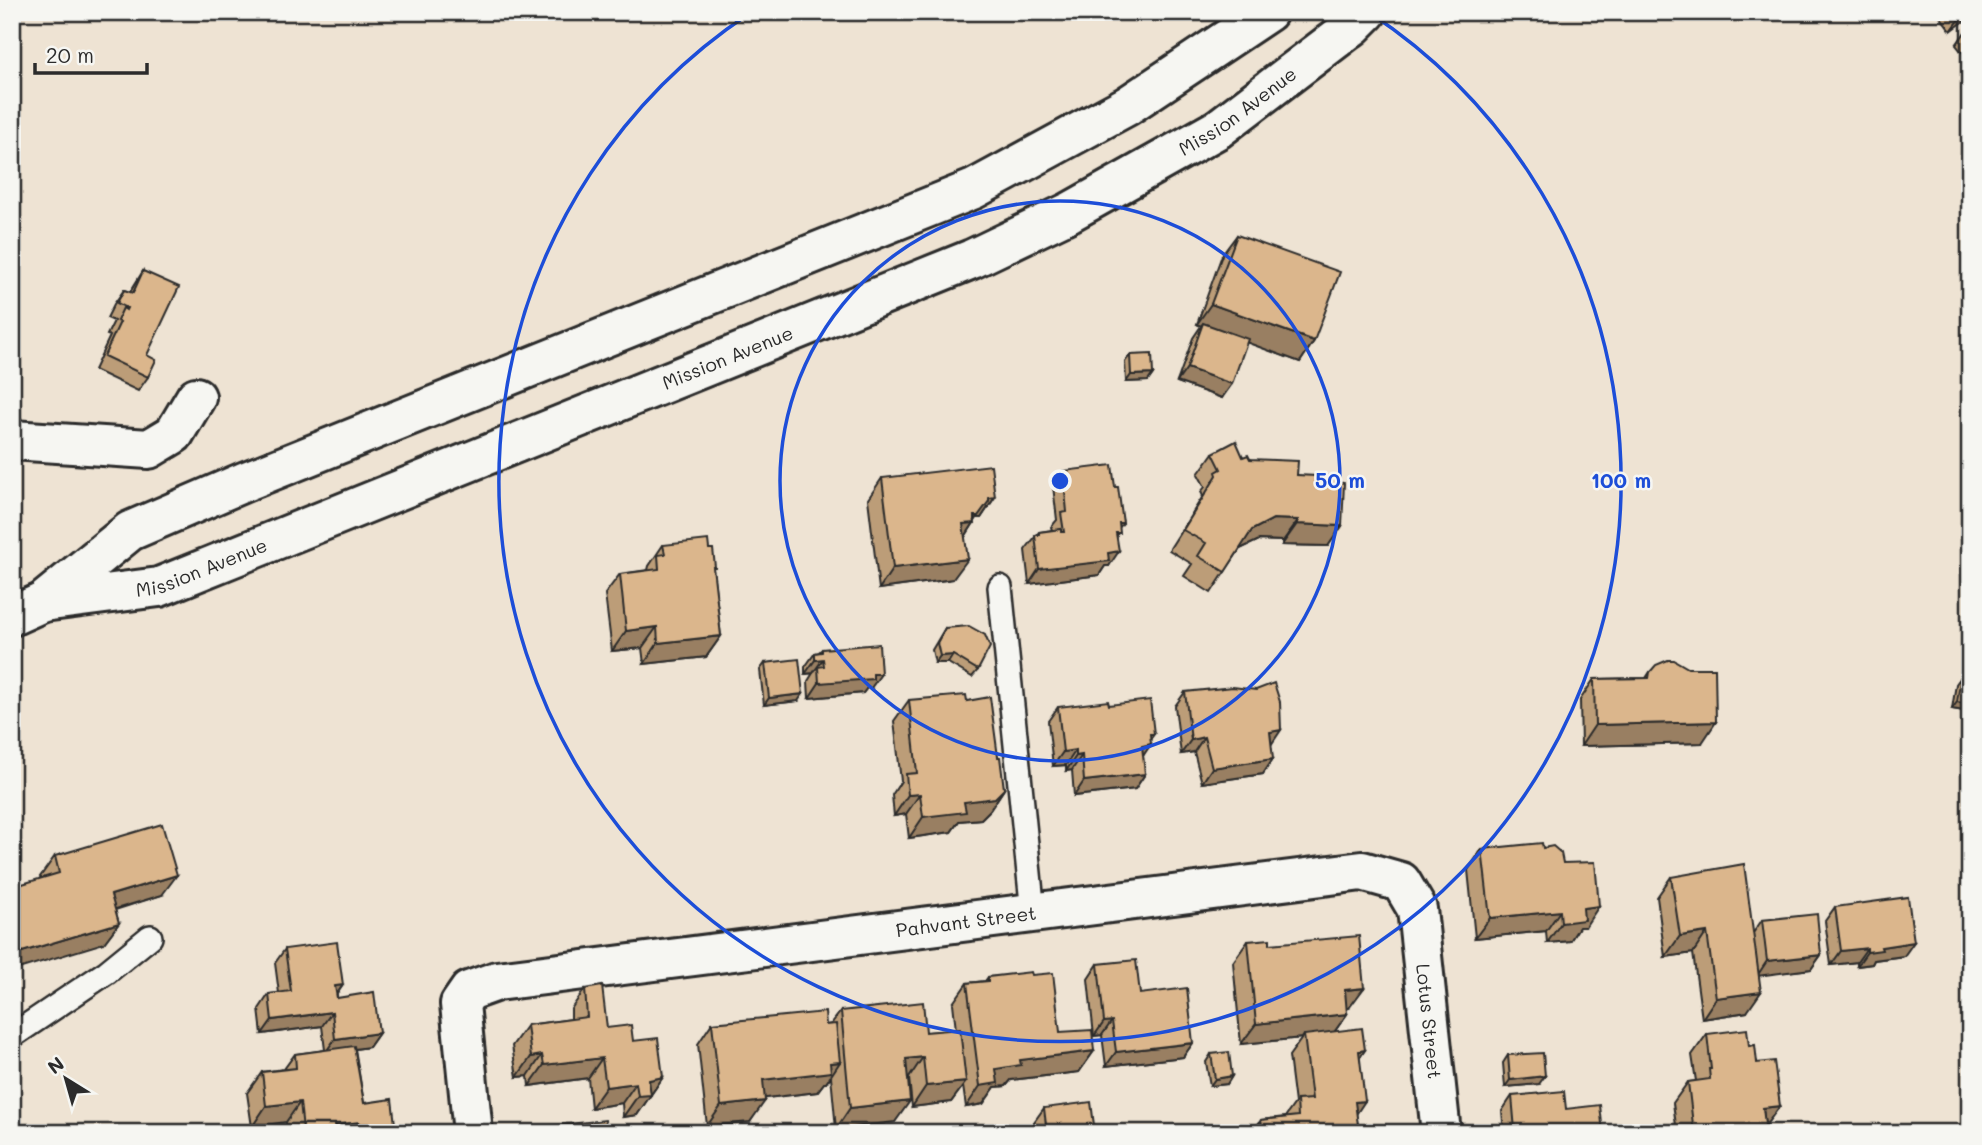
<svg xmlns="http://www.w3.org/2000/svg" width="1982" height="1145" font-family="Mali,sans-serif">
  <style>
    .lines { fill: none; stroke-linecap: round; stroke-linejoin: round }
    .lane-casing { stroke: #2b2b2b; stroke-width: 28 }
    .street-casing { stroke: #2b2b2b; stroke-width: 44 }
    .primary-casing { stroke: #2b2b2b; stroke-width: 44 }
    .lane { stroke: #f6f6f2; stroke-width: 23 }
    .street { stroke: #f6f6f2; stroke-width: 38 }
    .primary { stroke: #f6f6f2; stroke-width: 38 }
    .wall { fill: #bc9d78; stroke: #2b2b2b; stroke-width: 2 }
    .shaded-wall { fill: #997f62; stroke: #2b2b2b; stroke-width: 2 }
    .building { fill: #dbb68c; stroke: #2b2b2b; stroke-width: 2 }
    .ring { fill: none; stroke: #1d4ed8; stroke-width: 3.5 }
    .labels { text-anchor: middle; stroke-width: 5; stroke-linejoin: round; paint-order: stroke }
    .street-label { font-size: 19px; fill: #2b2b2b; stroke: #f6f6f2 }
    .centre { fill: #1d4ed8; stroke: #f6f6f2; stroke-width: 3.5 }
    .ring-label { font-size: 21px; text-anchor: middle; font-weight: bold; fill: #1d4ed8; stroke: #f6f6f2; stroke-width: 5; stroke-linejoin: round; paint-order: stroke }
  </style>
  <rect width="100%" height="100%" fill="#eee3d3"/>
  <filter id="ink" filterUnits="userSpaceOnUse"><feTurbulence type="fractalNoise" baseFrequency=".0143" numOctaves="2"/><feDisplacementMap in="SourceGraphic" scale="14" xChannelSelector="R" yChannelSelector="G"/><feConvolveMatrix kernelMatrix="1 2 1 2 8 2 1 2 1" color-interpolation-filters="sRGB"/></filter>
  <g filter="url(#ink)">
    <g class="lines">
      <g class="lane-casing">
        <path id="lane" d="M1000,587l33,326
          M12,1036l95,-64 43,-35"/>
      </g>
      <g class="street-casing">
        <g id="street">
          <path d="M12,440l137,9 25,-15 22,-37"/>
          <path id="s1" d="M473,1133l-13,-129 9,-13 28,-10 865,-110 39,11 16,27 24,224"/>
        </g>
      </g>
      <g class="primary-casing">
        <g id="primary">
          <path id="s2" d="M43,602l116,-15 813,-328 98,-47 148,-83 135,-103 14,-14"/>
          <path d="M12,616l31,-14 87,-71 114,-49 730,-293 153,-83 141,-94"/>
        </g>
      </g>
      <use href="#lane" class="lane"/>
      <use href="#street" class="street"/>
      <use href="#primary" class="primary"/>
    </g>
    <path class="wall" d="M1937,12h33l-19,19z
      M1970,25v37l-14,-17z
      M1970,79v19l-8,-9z
      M1237,235l77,106 -14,21 -53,-20 -25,56 -45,-16 16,-44 8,-12 -4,-2 25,-69z
      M143,271l5,106 -10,14 -44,-21 16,-34 -3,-1 7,-14 -7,-3 7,-14 10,-14 6,2z
      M1130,355l23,19 -5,7 -22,1 -1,-20z
      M1213,453l37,6 47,16 40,7 5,44 -14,20 -46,-1 1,-4 -24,-1 -19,9 -29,44 -27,-17 8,-12 -23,-14 34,-54 -2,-4 4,-5 -7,-13z
      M1063,471l52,16 8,36 -4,5 -10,38h-4l-6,9 -70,9 -4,-34 14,-18 13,-2 -1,-3 6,-7 -4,-34z
      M882,478l113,19 -14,21h-4l-12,19 -12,42 -74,10 -11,-90z
      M663,545l50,25 8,66 -15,21 -62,7 -2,-16 -30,3 -7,-57 15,-20 28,-4 1,-4z
      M945,628l33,42 -6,7 -24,-14h-13l-3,-13z
      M822,649l49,39h-4l-4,5 -54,5 -1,-17 5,-8 -8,1v-7l10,-14 4,-1z
      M765,663l33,38 -34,4 -4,-35z
      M1688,668l14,75 -121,3 -1,-46 14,-21 52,-1 4,-6z
      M1961,677l9,1v34l-18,-3 4,-25z
      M1185,692l86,53 -8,29 -61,9 -8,-31 -13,2 -6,-48z
      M909,700l58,1 31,56 6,32 -14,21 -9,9 -22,2 -8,11 -42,6 -3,-24 -12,2 -2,-21 9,-14 -7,-60z
      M1109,705l45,29 -3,4 -8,18 2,18 -10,15 -61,7 -2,-26 -6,1v-6l-13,1 -5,-45 10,-14z
      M1543,848l20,15 22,64h-6l-9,14 -23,2 -1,-12 -71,7 -7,-68 14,-21z
      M55,856l107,39 -47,15 4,13 -15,20 -63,-65 -1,-1z
      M1671,877l82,56 9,-13 59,35 -10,14 -52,6 -12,37 -45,7 -9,-66 -28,4 -8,-60z
      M1835,907l69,49 -30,4 -2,4 -15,2v-4l-26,3 -6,-44z
      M1248,941l22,3 79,64 -3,1 1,5 -12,17 30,19 -6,8 -3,55 3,20h-107l9,-13 24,-3 10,-14 -6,-47 13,-18 -61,6 -8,-82z
      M285,949l58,36 -6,9v4l42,35 -10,14 -14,2 9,54 32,30h-109l-1,-11 -34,5 -5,-34 15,-21 22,-3 11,-15 30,-4 -3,-24 -60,8 -3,-25 10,-15 10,-1 -4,-30z
      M1098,964l42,30 53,49 -10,14 -77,9 -4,-31 -8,1 -6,-57z
      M1032,975l28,57 34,19 -15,21 -68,8 -5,6 -11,1 -12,17 -17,3 -3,-21 -12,16 -39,5 -3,-29h-1l-13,44 -59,7 -5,-53 -5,7h-2l-7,9 -52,6 -15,24 -43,4 -9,-82 14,-21 114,2 5,-1 10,-13 85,21 30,-2 -3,-27 14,-20 18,-2 3,-4z
      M585,989l22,39 26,13 30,36 -26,38 -14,2 -1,-14 -31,5 -3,-30 -59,8 -1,-10 -11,1 -5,-31 15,-21 44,-6v-10z
      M1707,1034l42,12 31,60 -15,20 1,7h-89l-4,-30 15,-21 8,-1 -4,-26z
      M1211,1054l21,22 -5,8 -17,2 -4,-24z
      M1508,1055l31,29 -34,3 -2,-24z
      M1512,1096l54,13 37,24h-99l-2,-22z
      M1044,1108l51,25h-60l-1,-11z"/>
    <path class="shaded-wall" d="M1965,12h5v5l-19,14z
      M1211,304l103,37 -14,21 -98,-36 1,-3 -2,3 -4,-2z
      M1187,368l45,16 -10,14 -45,-16z
      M1153,374l-5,7 -22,1 5,-7z
      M995,497l-14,21h-4l-16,25 2,-19 26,-26z
      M1273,519l25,1 -15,21 -24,-1 -21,10 14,-20z
      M1297,524l45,2 -14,20 -46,-1z
      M1119,551l-10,15h-4l-6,9 -70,9 10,-15 69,-16z
      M968,559l-15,20 -74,10 14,-21z
      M657,627l-15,21 -30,3 14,-20z
      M721,636l-15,21 -62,7 14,-21z
      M953,655l-5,8h-13l5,-7z
      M823,659l-10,14 -8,1 10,-14z
      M873,674h8l-10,14h-4l-4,5 -54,5 10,-15z
      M803,694l-5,7 -34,4 5,-7z
      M1957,702l13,2v8l-18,-3z
      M1716,722l-14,21 -121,3 14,-21z
      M1281,730l-10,15 -1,-13z
      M1150,734h4l-8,11 5,-1 -10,15 -9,1z
      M1204,737l-10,15 -13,2 10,-14z
      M1076,750l-10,15 -13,1 10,-14z
      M1082,755l-10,15 -6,1 10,-15z
      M1273,759l-10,15 -61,9 10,-15z
      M1145,774l-10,15 -61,7 10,-15z
      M1004,789l-14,21 -9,9 -22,2 -8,11 -42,6 14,-21 41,-15z
      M920,794l-14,20 -12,2 14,-21z
      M177,875l-15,20 -66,20 15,-20z
      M1599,906l-14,21h-6l-9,14 -23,2 14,-20 22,-15z
      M1560,911l-14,20 -71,7 15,-20z
      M119,923l-15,20 -92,28v-16z
      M1707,932l-14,21 -28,4 15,-21z
      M1914,942l-10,14 -30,4 -2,4 -15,2 10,-14 14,-5z
      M1867,948l-10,14 -26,3 10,-14z
      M1821,955l-10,14 -54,7 10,-15z
      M343,985l-10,14 2,-13z
      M1364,988l-15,20 -19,2 15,-20z
      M1761,992l-14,20 -45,7 14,-21z
      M332,1012l-10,14 -60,8 10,-14z
      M1347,1014l-15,21h-28l-2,3 -61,6 15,-20z
      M1112,1021l-10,14 -8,1 10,-14z
      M379,1033l-10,14 -44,6 10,-14z
      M1193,1043l-10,14 -77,9 10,-14z
      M1365,1050l-14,21 8,-20z
      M1094,1051l-15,21 -68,8 -5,6 -11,1 -12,17 -17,3 14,-21 16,-17 24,-9z
      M542,1055l-14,21 -11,1 14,-20z
      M923,1057l-14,21 -18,2 15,-21z
      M602,1058l-14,20 -59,8 15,-21z
      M840,1062l-14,21h-2l-7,9 -68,8 14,-20 67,-17z
      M1232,1076l-5,8 -17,2 5,-7z
      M1545,1076l-6,8 -34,3 5,-7z
      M663,1077l-26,38 -14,2 26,-37z
      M966,1082l-15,20 -39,5 14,-21z
      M636,1083l-14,20 -31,5 15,-21z
      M765,1101l-15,21 -43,4 14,-20z
      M910,1101l-15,21 -59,7 14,-21z
      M1365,1101l-14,21 4,-20z
      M300,1102l-14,20 -34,5 14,-21z
      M1780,1106l-15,20 -2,-18z
      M359,1122l-8,11h-21l5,-8z"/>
    <path class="building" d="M1237,235l103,37 -26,69 -103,-37z
      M143,271l36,16 -32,68 9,5 -8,17 -44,-21 16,-34 -3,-1 6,-13 3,2 1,-2 -10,-5 7,-13 9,3z
      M1203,323l45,16 -16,45 -45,-16z
      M1152,354l1,20 -22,1 -1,-20z
      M1236,441l7,16 5,-2 2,4 48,2 -1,14 40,2v5l7,1 -2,43 -45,-2 1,-4 -25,-1 -21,11 -27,42 -27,-16 8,-13 -23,-13 34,-55 -1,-3 5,-3 -8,-16z
      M991,465l4,32 -6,1v3l-11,15h-4l1,7 -12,1 5,35 -75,9 -11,-90z
      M1112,465l3,22h3l5,36h-4l1,10h-4l3,18 -11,2 1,8 -70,8 -4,-34h4v-3l22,-3v3h3l-3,-19 6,-1 -4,-41z
      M708,540l1,9h4l2,18h-2l8,69 -63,7 -1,-16 -31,4 -6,-57 39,-5 -1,-14 7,-1 -2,-9z
      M969,626l16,9 5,12 -12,23 -25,-15 -13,1 -3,-13 8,-15z
      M879,644l2,30h-8v5l-54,4 -1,-16 6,-1 -1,-7 -8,1v-7l7,-1v-3z
      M799,659l4,35 -34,4 -4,-35z
      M1668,660h6l14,8h27l1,54 -121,3 -1,-46 55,-1 1,-6 6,-7z
      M1961,677l9,1v26l-13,-2z
      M1274,683l6,19 1,28 -11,2 3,27 -61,9 -8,-31 -13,3 -6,-48 48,-5 23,3z
      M966,695l1,6 23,-4 8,60h2l4,32 -9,9 -31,4 2,10 -43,5 -3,-23 -12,1 -2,-21 11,-1 -8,-73z
      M1150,700l4,34h-4l1,10 -9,2 3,28 -61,7 -2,-26 -6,1v-6l-13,2 -5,-45 50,-6 1,4z
      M162,824l15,51 -66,20 8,28 -107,32v-68l47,-14 -4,-17z
      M1542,843l1,5 10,-2 8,7 2,10 32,-1 4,44 -16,2 1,12 -23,3 -1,-12 -70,7 -8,-69z
      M1744,864l17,128 -45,6 -9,-66 -27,4 -9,-59z
      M1908,897l6,45 -33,5 1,3 -15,2v-4l-26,3 -6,-44z
      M1817,914l4,41 -54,6 -5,-41z
      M1359,936l5,52 -19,2 2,24 -91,10 -8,-83 22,-2v5z
      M337,942l6,43 -8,1 2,12 37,-6 5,41 -44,6 -3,-27 -60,8 -3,-26 22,-3 -6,-42z
      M1136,960l4,34 47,-6 6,55 -77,9 -4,-31 -8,1 -6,-58z
      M1031,972l1,3 21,-2 7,59 32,-2 2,21 -74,9 1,5 -25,4 2,14 -18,3 -13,-103 21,-2v-4z
      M602,986l5,42 24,-3 2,16 25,-3 5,39 -14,3 2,15 -13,1 -2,-13 -30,4 -4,-29 -58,7 -2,-10 -11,2 -4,-32 60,-8 -2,-28z
      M923,1002l3,30 34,-3 6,53 -40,4 -3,-29 -17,2 4,42 -60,7 -9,-97z
      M825,1012l1,13 10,-1 4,38 -10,1 1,9 -68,8 2,21 -44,5 -9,-83z
      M1362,1028l3,22 -6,1 6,50 -10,1 4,31h-96l-2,-13 37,-4 -1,-16 15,-1 -8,-64z
      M1747,1029l2,17 6,-1 2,18 17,-2 6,45 -17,2 3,25h-72l-6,-51 22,-3 -1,-10h2l-4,-35z
      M354,1046l10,57 28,-4 4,34h-36l-1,-11 -24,3 1,8h-29v-4h-4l-3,-27 -34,4 -4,-34 34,-4 -1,-14z
      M1229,1052l3,24 -17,3 -4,-25z
      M1543,1053l2,23 -35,4 -2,-25z
      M1564,1091l2,18 34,-4 3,28h-81l-1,-4 -6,1 -3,-34z
      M1091,1102l4,31h-48l-3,-25z
      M605,1120l1,13h-64v-6z
      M47,1127l5,6h-13z"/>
  </g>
  <g class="ring">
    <circle cx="1060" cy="481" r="280"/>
    <path d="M1370 13A561 561 0 1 1 750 13"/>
  </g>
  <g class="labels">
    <g class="street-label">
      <text dy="7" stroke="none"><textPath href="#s2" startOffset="1298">Mission Avenue</textPath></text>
      <text dy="7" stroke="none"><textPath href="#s2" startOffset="730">Mission Avenue</textPath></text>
      <text dy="7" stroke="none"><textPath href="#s2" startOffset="163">Mission Avenue</textPath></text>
      <text dy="7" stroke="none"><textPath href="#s1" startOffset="648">Pahvant Street</textPath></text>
      <text dy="7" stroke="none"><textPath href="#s1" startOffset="1232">Lotus Street</textPath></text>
    </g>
  </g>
  <circle cx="1060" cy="481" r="10" class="centre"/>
  <g class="ring-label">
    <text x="1340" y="488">50 m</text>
    <text x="1621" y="488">100 m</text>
  </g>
  <rect width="1982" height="1145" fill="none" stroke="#f6f6f2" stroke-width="42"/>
  <rect x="21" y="21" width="1940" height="1103" fill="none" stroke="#2b2b2b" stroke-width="2.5" filter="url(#ink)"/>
  <g transform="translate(66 1079) rotate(323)" stroke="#f6f6f2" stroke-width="5" paint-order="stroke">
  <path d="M0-5L12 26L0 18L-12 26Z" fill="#2b2b2b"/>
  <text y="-10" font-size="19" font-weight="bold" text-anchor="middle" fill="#2b2b2b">N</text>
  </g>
  <path d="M35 63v10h112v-10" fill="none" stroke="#2b2b2b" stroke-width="3.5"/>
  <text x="46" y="63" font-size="21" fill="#2b2b2b" stroke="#f6f6f2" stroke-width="5" paint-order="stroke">20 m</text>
</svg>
